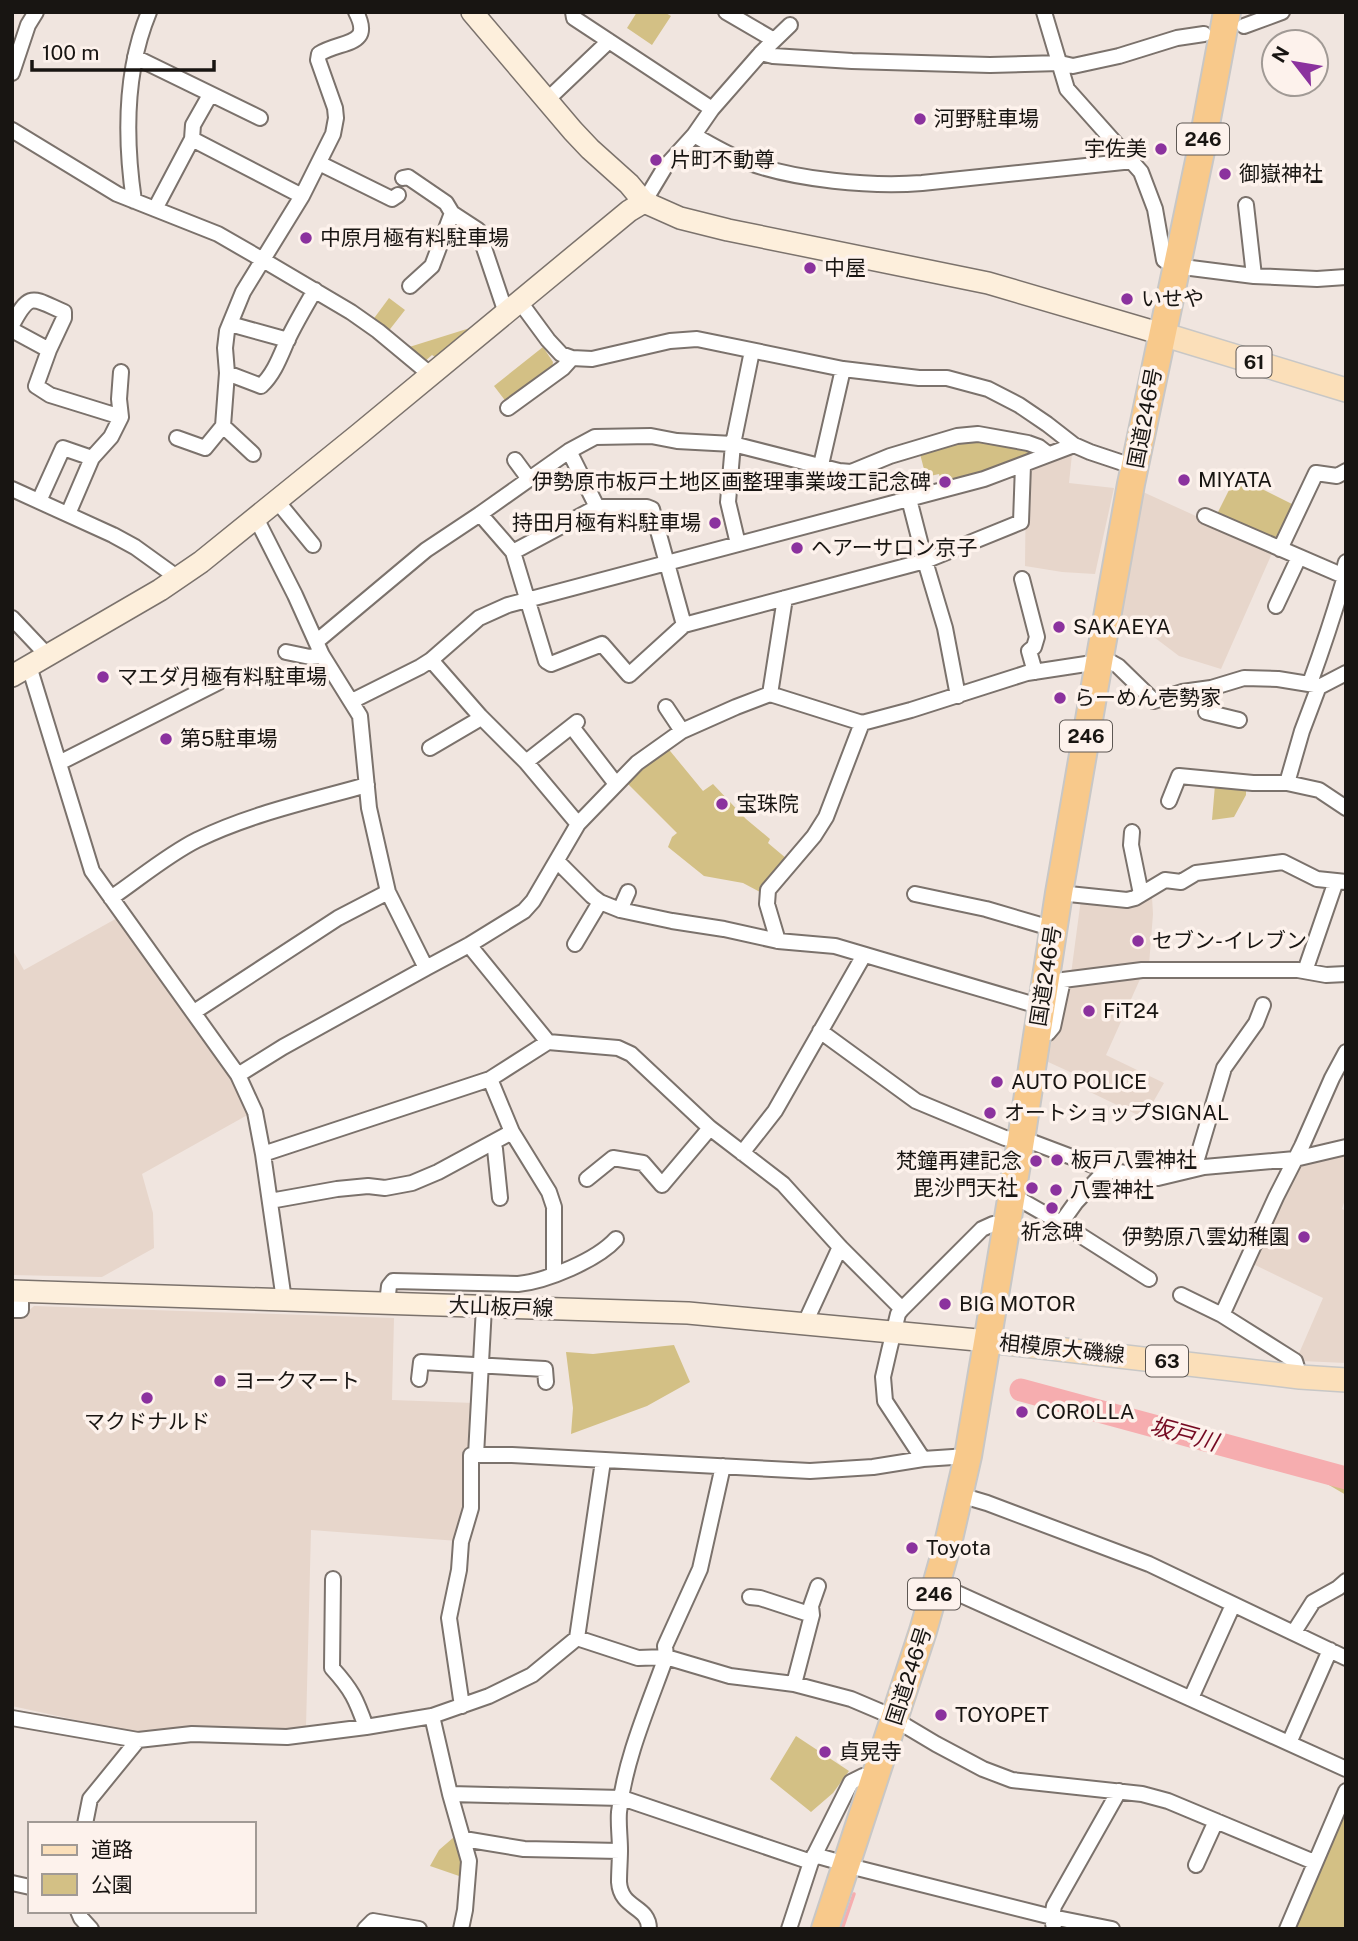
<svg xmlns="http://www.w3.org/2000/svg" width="1358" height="1941" font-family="'Public Sans','Noto Sans JP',sans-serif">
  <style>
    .built { fill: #e7d6cb }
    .green { fill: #d3c085 }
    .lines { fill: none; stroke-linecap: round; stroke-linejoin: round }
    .stream { stroke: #f6adaf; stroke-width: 3.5 }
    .river { stroke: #f6adaf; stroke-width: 23 }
    .street-casing { stroke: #7b726c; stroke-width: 18 }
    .secondary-casing { stroke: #7b726c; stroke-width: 24 }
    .primary-casing { stroke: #c8c7c6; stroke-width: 26 }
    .highway-casing { stroke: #c8c7c6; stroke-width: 30 }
    .street { stroke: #fff; stroke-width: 14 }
    .secondary { stroke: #fdefdc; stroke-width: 21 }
    .primary { stroke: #fbdfb9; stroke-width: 23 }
    .highway { stroke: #f8c98b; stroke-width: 26 }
    .poi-dot { fill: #8b329e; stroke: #fdf2ec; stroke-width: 2.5 }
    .labels { text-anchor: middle; stroke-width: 7; stroke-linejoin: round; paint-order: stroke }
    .shield { fill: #fdf2ec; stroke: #5d5753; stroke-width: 2 }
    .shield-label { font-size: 19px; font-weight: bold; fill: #181512 }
    .poi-label { font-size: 21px; fill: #181512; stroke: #fdf2ec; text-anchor: start }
    .street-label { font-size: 21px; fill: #181512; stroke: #fdf2ec }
    .water-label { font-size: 23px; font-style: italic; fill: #750922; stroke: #fdf2ec }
  </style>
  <rect width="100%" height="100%" fill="#f0e5df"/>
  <path class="built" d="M1072,454l-3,29 45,5 -19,86 -33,-2 -37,-6 1,-94 3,-4z
    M1143,492l130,59 -52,118 -42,-13 -37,-28 -23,-11z
    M1152,897l1,17 -4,51 -78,9 10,-75z
    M119,917l115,159 17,37 -109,61 11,39 1,35 -52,29 -90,-2v-326l12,21z
    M1141,977l-35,78 58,28 -20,35 -54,-26 4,-9 -48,-22 20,-74z
    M1346,1153v43l-4,13 4,2v152l-45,-2 -4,-3 26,-60 -72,-35 47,-100z
    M34,1306l360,12 -2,82 82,3 -7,103 -9,35 -147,-11 -5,197 -26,3 -91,-4 -49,8 -128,-28v-392h13z"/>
  <path class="green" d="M637,12h27l7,4 -19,29 -25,-17z
    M389,298l16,12 -18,23 -15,-12z
    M470,328l-35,29 -3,-2 -9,8 -17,-15z
    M543,347l10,15 -1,6 -45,35 -13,-17z
    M977,438l57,11v4l-56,23 -36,9 -3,-11 -13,3 -7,-27z
    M1236,476l58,29 -15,30 -8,4 -54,-25z
    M666,746l37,45 10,-7 33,35 24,20 -2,4 19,16 -27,33 -17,-9 -39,-7 -36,-29 4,-10 5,-4 -52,-52z
    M1215,785l31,1v9l-12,22 -22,3z
    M674,1345l16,37 -43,24 -76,28 2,-26 -7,-56 27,2z
    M1305,1471l41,10v14z
    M796,1736l53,35 -16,22 -22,19 -41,-33z
    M1346,1799v130h-54z
    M457,1832l5,30v15l-32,-11 9,-16 15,-13z"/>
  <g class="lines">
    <path class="stream" d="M842,1929l12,-35"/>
    <path class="river" d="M1021,1390l325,88"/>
    <g class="street-casing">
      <path id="street" d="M573,12l1,6 138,91
        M726,12l48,28
        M1044,12l23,77 74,83 14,37 9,51 11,6 79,10 63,3 29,-2
        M1244,26l38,-14
        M761,53l12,3 79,5 138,4 70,-2 13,3 46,-10 58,-18 27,-4
        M135,57l125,61
        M12,73l16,-48 8,-13
        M547,100l62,-59
        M12,130l105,64 101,40 45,26 88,52 27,19 53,44
        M694,135c17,10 34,20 53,27 48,18 124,25 175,21l211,-22
        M192,139l110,57
        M319,163l73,36 6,-4
        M403,178l5,-1 38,26 6,10
        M134,201c-9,-61 -9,-131 15,-189
        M644,202l21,-35 29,-32 18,-26 49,-56 29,-28
        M1246,205l8,71
        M155,209l37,-70 1,-14 17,-30
        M410,286l22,-20 20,-53 26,17 28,83
        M520,302l28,38 13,14 11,4 20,1 78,-18 27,-2 146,30 76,9h28l41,11 31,16 28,19 27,21 16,7 45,15
        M230,324l58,16
        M12,325c18,-34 20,-27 52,-13v6l-15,32 -13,36 14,9 71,22
        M12,330l37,20
        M227,373l34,13c13,-12 19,-29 26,-45 8,-17 18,-34 28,-51
        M508,408l55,-40 9,-10
        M177,438l28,10 18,-22
        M569,451l28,56
        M253,454l-30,-28 4,-53 -2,-25 2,-17 16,-39 59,-96 31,-62 3,-16 -1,-10 -17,-48 1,-6c22,-14 55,-7 37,-42
        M515,460l14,19
        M821,465l22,-96
        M12,489l101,46 22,12 43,31
        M909,499l16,62 20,67 13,68
        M39,501l24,-53 29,10
        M277,501l36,44
        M68,514l24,-56 19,-21 10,-20 -2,-18 2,-27
        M480,514l33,38 33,109 5,3 51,-20 27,31 55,-50 241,-64 96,-39 2,-57
        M1205,516l141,61
        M256,518l39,77 27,60 38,61 9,92 19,84 38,76 43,-23 55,-34 9,-10 45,-77 59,-61 45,-32 54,-24 34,-13 92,29 49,-13 116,-37 72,-11 10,-1 9,5 36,35 28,-9 29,-4 33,-10 34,1 43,7 25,-13
        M738,544l-10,-42 5,-58 19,-93
        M1280,549l36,-76 21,3 9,-5
        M513,552l84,-45h50l5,2 32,116
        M1022,579l15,58 -3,10 -5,4 6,21
        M1276,606l23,-49
        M12,618l35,37
        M316,642l110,-92 54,-36 89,-63 26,-14 56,-1 26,5 56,3 106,27 12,1 39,-16 67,-20 21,-2 50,9 11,4 9,7
        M286,652l24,5 12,-2
        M431,660l49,56 46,46 52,62
        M29,666l63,205 146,204 17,37 8,42 21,146
        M1310,683c12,-33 23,-66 33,-100 2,-7 0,-14 3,-21
        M1211,688l-5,24 33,8
        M770,694l15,-96
        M352,701l68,-34 11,-7 48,-42 29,-13 476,-126 90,-34
        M666,707l16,24
        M572,727l44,57
        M430,748l46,-27 4,-5
        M526,762l51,-40
        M59,763l160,-81
        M1287,783l15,-52 17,-45
        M1169,801l10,-25 74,7h34l32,7 27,18
        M1132,832l-1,13 10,49
        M557,861l35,35 8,6 20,8 52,11 52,8 54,12 57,5 207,61
        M1059,893l68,7 8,-2 30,-18 16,2 15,-9 87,-11 34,17 29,3
        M915,894l71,15 68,20
        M111,898c28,-19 56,-43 86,-58 53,-26 113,-39 170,-55
        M620,910l8,-18
        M778,941l-11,-37 1,-14 46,-54 12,-19 36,-94
        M575,944l25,-42
        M469,945l79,97 70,6 13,6 79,74 73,56 57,63 62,62
        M1305,971l31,-90
        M194,1012l144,-94 50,-26
        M820,1031l96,70 89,37 27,4 74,28 52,8 46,-11 91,-8 51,-12
        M1038,1032l10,1 5,-6 10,-47 79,-10h156l28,5 20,-1
        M238,1075l45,-28 143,-79
        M490,1079l22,53 37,60 5,15v68
        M492,1143l3,6 5,49
        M742,1153l33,-42 89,-156
        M263,1154l227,-75 58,-37
        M1194,1169l30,-101 32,-45 7,-18
        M587,1179l26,-21 30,5 19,22 48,-57
        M1012,1195l49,28 88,56
        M270,1201l67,-12 31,-3 17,2 27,-5 26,-11 74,-40
        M1061,1223l15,-21 30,-32
        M1181,1295l41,20
        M387,1303l2,-17 4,-5 125,3c29,-3 79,-24 98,-45
        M12,1310h9v-19
        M805,1323l35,-76
        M1300,1377l-5,-16 -73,-46 54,-118 26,-51 30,-68 14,-26
        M419,1379l2,-17 124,7 1,13
        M476,1455l8,-148
        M923,1459l-38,-58 -2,-24 6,-26 9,-37 4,-5 80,-80 11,-5 14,2
        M960,1495l27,8 162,61 197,94
        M333,1579l-1,89c20,22 24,31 34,59
        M937,1584l409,185
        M750,1597l10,1 52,17
        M1294,1632l19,-30 25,-14 8,-7
        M577,1638l26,-177
        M794,1684l18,-69 -1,-9 7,-20
        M1191,1698l42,-93
        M462,1706l-13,-88 10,-48 2,-28 10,-34v-53h41l298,16 63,-4 50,-8 45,-3
        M432,1716l18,78 19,67 -4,49 -4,19
        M12,1718l126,22 54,-6 95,3 79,-10 66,-11 57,-20 43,-21 45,-37 61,20 28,-1 64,19 64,8 57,15 33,14 52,31 47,25 29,11 130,14 26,7 146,61
        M1289,1743l41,-93
        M450,1794l172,4 189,64
        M85,1824l5,-25 48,-59
        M464,1839l60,10 96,2
        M814,1855l18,5
        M1196,1865l20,-44
        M857,1868l195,49 60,12
        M12,1883l18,4
        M78,1911l3,7 10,11
        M365,1929l8,-8 46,8
        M649,1929c0,-24 -28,-19 -30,-47 0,-11 1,-22 1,-32 0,-13 -2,-26 -1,-38 6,-53 29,-105 47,-155l-1,-11 35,-77 23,-103
        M789,1929l22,-67 40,-80 12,-6h13
        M1054,1929l-2,-12 2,-11 65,-115
        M1287,1929l59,-138"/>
    </g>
    <g class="secondary-casing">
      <path id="secondary" d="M472,12l101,119 17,18 39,35 15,18 36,16 48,12 260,53 174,51
        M12,676l148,-86 41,-28 157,-127 271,-224 15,-9
        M12,1291l676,22 300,28"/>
    </g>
    <g class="primary-casing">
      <path id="primary" d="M1162,334l184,56
        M988,1341l312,36 46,3"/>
    </g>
    <g class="highway-casing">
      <path id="highway" d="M825,1929l98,-298 26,-92 19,-83 53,-316 38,-247 40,-231 32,-178 70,-333 26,-139"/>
    </g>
    <use href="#street" class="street"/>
    <use href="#secondary" class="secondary"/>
    <use href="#primary" class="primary"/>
    <use href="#highway" class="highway"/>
  </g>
  <g class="poi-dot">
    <circle cx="920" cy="119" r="7"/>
    <circle cx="1161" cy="149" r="7"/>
    <circle cx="656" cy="160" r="7"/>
    <circle cx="1225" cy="174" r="7"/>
    <circle cx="306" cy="238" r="7"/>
    <circle cx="810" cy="268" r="7"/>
    <circle cx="1127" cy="299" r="7"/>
    <circle cx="1184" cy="480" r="7"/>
    <circle cx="945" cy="482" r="7"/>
    <circle cx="715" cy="523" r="7"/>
    <circle cx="797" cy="548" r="7"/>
    <circle cx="1059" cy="627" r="7"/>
    <circle cx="103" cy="677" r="7"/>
    <circle cx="1060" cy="698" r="7"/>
    <circle cx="166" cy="739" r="7"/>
    <circle cx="722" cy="804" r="7"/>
    <circle cx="1138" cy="941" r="7"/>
    <circle cx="1089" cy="1011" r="7"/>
    <circle cx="997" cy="1082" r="7"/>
    <circle cx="990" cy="1113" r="7"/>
    <circle cx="1057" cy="1160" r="7"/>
    <circle cx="1036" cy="1161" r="7"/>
    <circle cx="1032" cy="1188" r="7"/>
    <circle cx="1056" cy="1190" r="7"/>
    <circle cx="1052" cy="1208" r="7"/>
    <circle cx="1304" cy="1237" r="7"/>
    <circle cx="945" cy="1304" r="7"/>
    <circle cx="220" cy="1381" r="7"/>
    <circle cx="147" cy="1398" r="7"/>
    <circle cx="1022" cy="1412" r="7"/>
    <circle cx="912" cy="1548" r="7"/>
    <circle cx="941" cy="1715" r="7"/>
    <circle cx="825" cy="1752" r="7"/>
  </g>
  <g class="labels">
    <g class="shield">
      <rect x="1177" y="123.5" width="52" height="31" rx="5"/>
      <rect x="1236.5" y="346.5" width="35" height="31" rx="5"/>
      <rect x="1060" y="720.5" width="52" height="31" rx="5"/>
      <rect x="1146" y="1345.5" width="42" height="31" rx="5"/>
      <rect x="908" y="1578.5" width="52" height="31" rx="5"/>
    </g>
    <g class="shield-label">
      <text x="1203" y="146">246</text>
      <text x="1254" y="369">61</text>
      <text x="1086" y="743">246</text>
      <text x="1167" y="1368">63</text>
      <text x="934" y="1601">246</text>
    </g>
    <g class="poi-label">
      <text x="934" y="126">河野駐車場</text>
      <text x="1147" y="156" text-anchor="end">宇佐美</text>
      <text x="670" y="167">片町不動尊</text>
      <text x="1239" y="181">御嶽神社</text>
      <text x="320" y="245">中原月極有料駐車場</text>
      <text x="824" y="275">中屋</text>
      <text x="1141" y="306">いせや</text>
      <text x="1198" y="487">MIYATA</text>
      <text x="931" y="489" text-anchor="end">伊勢原市板戸土地区画整理事業竣工記念碑</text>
      <text x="701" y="530" text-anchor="end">持田月極有料駐車場</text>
      <text x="811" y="555">ヘアーサロン京子</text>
      <text x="1073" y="634">SAKAEYA</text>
      <text x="117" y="684">マエダ月極有料駐車場</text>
      <text x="1074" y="705">らーめん壱勢家</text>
      <text x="180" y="746">第5駐車場</text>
      <text x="736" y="811">宝珠院</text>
      <text x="1152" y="948">セブン-イレブン</text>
      <text x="1103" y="1018">FiT24</text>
      <text x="1011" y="1089">AUTO POLICE</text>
      <text x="1004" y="1120">オートショップSIGNAL</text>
      <text x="1071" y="1167">板戸八雲神社</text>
      <text x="1022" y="1168" text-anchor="end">梵鐘再建記念</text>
      <text x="1018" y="1195" text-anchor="end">毘沙門天社</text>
      <text x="1070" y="1197">八雲神社</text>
      <text x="1052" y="1239" text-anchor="middle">祈念碑</text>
      <text x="1290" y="1244" text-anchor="end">伊勢原八雲幼稚園</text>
      <text x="959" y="1311">BIG MOTOR</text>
      <text x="234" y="1388">ヨークマート</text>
      <text x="1036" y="1419">COROLLA</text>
      <text x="147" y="1429" text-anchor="middle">マクドナルド</text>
      <text x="926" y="1555">Toyota</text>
      <text x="955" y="1722">TOYOPET</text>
      <text x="839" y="1759">貞晃寺</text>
    </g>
    <g class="street-label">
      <text transform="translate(1145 418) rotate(-79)" y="7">国道246号</text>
      <text transform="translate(1046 976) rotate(-81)" y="7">国道246号</text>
      <text transform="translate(501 1307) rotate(2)" y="7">大山板戸線</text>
      <text transform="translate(1062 1349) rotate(6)" y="7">相模原大磯線</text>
      <text transform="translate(909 1676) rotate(-72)" y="7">国道246号</text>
    </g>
    <g class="water-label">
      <text transform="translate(1184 1434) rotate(15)" y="8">坂戸川</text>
    </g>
  </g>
  <rect width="1358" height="1941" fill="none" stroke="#181512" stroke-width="28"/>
  <rect x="28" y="1822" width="228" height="91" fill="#fdf2ec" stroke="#a19a95" stroke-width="2"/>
  <rect x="42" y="1845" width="35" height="10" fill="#fbdfb9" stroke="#a19a95" stroke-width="2"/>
  <text x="91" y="1857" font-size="21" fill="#181512">道路</text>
  <rect x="42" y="1874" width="35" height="21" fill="#d3c085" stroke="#a19a95" stroke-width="2"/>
  <text x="91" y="1892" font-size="21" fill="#181512">公園</text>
  <g transform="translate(1295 63) rotate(301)"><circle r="33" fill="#fdf2ec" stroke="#a19a95" stroke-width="2"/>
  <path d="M0-5L12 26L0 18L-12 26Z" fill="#8b329e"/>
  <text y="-10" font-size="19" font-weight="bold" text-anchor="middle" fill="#181512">N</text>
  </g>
  <path d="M32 60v10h182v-10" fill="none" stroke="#181512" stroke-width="3.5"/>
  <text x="42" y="60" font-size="21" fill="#181512" stroke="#fdf2ec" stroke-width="5" paint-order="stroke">100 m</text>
</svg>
